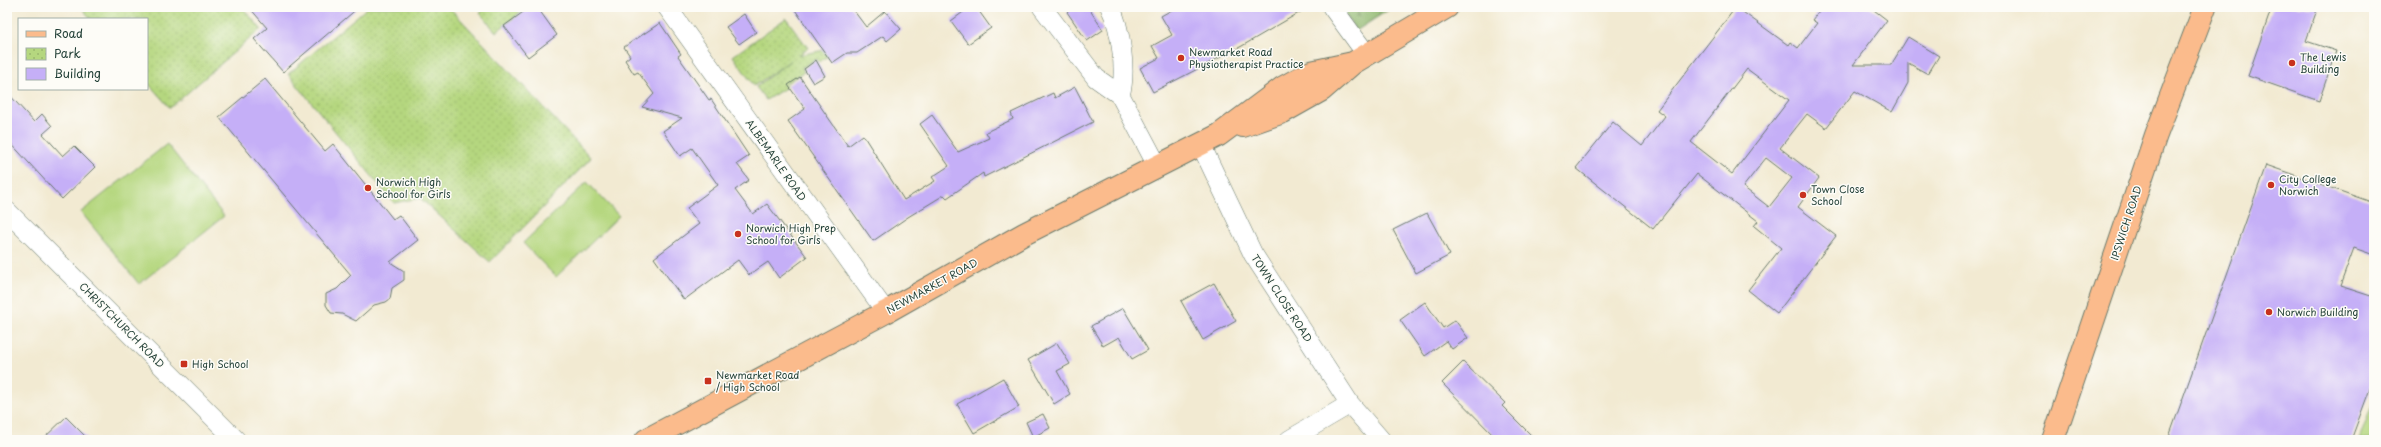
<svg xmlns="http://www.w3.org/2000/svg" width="2381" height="447" font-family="'Playpen Sans',sans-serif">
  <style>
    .grass { fill: #b5d77f; stroke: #6a8a5a }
    .forest { fill: url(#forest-firs); stroke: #587a51 }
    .park { fill: url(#park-dots); stroke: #6a8a5a }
    .building { fill: #c5aff7; fill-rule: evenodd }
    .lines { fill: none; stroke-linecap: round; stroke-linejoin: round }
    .minor-casing { stroke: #697a6b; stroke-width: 20 }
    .primary-casing { stroke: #697a6b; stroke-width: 24 }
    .minor { stroke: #fff; stroke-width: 19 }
    .primary { stroke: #fbbb8c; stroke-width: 22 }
    .poi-dot { fill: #c8321e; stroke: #fdfcf7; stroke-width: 1.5 }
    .labels { text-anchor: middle; stroke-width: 3; stroke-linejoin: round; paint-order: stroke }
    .poi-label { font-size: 10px; fill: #1f3d34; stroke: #fdfcf7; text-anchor: start }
    .street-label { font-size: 10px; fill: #1f3d34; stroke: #fdfcf7 }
  </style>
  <defs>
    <pattern id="forest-firs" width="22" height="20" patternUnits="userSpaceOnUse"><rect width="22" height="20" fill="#90b86e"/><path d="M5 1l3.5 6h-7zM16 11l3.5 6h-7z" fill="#75975b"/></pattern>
    <pattern id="park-dots" width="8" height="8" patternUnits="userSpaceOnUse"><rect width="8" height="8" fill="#b5d77f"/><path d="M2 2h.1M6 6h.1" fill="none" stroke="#9bb96e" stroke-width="1.8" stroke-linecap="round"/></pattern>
  </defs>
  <rect width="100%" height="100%" fill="#fdfcf7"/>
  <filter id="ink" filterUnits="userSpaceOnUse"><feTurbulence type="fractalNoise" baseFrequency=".025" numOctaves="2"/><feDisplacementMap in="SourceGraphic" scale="8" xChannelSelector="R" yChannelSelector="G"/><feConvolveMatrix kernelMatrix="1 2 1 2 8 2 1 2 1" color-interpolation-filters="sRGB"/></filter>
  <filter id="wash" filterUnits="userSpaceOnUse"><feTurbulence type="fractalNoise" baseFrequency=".012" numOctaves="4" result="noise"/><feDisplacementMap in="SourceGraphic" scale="16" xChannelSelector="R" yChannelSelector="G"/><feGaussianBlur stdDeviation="0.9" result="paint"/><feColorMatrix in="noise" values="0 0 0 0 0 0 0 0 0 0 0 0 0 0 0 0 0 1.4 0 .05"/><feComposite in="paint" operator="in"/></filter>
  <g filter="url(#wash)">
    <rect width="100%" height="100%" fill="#f2ead2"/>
    <path class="grass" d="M167,144l57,72 -85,68 -58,-72z
      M587,182l32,34 -63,61 -33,-34z
      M2374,400v40h-15z"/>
    <path class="forest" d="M1340,7h53l-37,24z"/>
    <path class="park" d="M81,7h161l19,22 -91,79 -23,-26v-63h-56z
      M368,7h81l142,151 -101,104 -70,-64 -26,5 -106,-129z
      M488,7h39l-31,25 -16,-19z
      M786,18l22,30 -9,7 26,-5 11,1 -17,11 -3,-3 -14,9 2,4 -19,12 2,3 -21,13 -10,-13 35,-27 -37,26 -21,-30z"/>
    <g id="blocks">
      <path class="building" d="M249,7h110l-76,65 -29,-33 13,-11z
        M530,7h7l20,28 -29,22 -24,-31z
        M793,7h58l15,20 19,-16 16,18 -14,12 -4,-5 -26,17h-10l-15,10z
        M970,7h6l15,21 -23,16 -17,-23z
        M1075,7h13l15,23 -16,11 -20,-29z
        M1177,7h132l-67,39 -89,46 -13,-24 19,-10 -7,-12 20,-11 -11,-19z
        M1736,7l52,38 2,-3 8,6 19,-25 -5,-3 10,-13h48l17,13 -34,45h38l17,-28 31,19 -11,18 -20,-11v20l-16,29 -37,-21 -29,37 -19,-14 -27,34 39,30 -21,29 38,29 -59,77 -29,-23 33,-42 -27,-22 4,-5 -61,-47 -44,55 -77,-61 37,-46 29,24 23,-30 -8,-6zM1747,69l42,31 -57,74 -41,-32zM1766,158l26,20 -23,29 -26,-20z
        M2272,7h46l-12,34 30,10 -17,50 -71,-25z
        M744,14l12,18 -17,12 -13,-17z
        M660,23l21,31 -3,2 31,44 2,-1 38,57 -12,8 12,16 -14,10 18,24 14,-10 40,53 -28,21 -11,-16 -19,13 -11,-15 -54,40 -30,-42 45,-34 -12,-16 31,-23 -26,-37 -12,8 -17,-25 19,-13 -40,-11 12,-13 -16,-22 -4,2 -9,-14 5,-4 -6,-9z
        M816,60l9,16 -12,7 -9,-14z
        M800,77l48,69 15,-11 41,65 31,-19 -3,-4 17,-11 -29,-42 12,-9 26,37 31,-14 -3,-6 27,-13 -2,-6 42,-20 2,5 20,-11 18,35 -109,55 -1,-4 -36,25 -3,-3 -36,22 -35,24 -85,-120 17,-12 -17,-24z
        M265,79l60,72 8,-7 60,75 6,-4 19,25 -28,22 14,9v9l-12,8 -2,11 -4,3 -12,3 -18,16 -14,-7 -11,-1 -5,-8v-11l11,-5 14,-14 -132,-158z
        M7,92l27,30 8,-8 10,12 -9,8 20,22 11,-10 21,21 -33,32 -55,-60z
        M2266,165l108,38v52l-20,-7 -14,38 34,11v81l-23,62h-174l-8,-3z
        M1427,213l23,42 -34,18 -23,-43z
        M1214,283l22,38 -33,19 -22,-39z
        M1425,302l18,26 12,-8 13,18 -16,11 -6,-8 -21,15 -25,-36z
        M1123,308l25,42 -16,9 -13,-22 -16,9 -12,-20z
        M1057,343l13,21 -13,7 13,23 -16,10 -26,-44z
        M1463,362l42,41 -3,3 34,34h-38l-56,-57z
        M1003,378l16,29 -45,26 -17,-29z
        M1043,414l7,14 -17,9 -7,-15z
        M66,417l23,23h-47z"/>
    </g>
  </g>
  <g filter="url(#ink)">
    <use href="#blocks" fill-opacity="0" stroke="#697a6b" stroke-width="1"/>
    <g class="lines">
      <g class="minor-casing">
        <path id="minor" d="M667,7l219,305
          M1042,7l54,71 24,17 38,72
          M1110,7c11,21 17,66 10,88
          M1332,7l35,48
          M1201,145l52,109 97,150 31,36
          M7,211l229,229
          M1289,440l61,-36"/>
      </g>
      <g class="primary-casing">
        <path id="primary" d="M1243,126l40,-14 39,-22 31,-27 94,-56
          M646,440l240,-128 138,-78 195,-99 63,-47 29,-16 42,-9
          M2053,440l103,-305 49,-128"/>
      </g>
      <use href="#minor" class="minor"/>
      <use href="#primary" class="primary"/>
    </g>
  </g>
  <g class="poi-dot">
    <circle cx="1181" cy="58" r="4"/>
    <circle cx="2292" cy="63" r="4"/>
    <circle cx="2271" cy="185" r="4"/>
    <circle cx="368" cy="188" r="4"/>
    <circle cx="1803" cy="195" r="4"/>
    <circle cx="738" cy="234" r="4"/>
    <circle cx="2269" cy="312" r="4"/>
    <rect x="180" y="360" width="8" height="8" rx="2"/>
    <rect x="704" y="377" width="8" height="8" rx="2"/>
  </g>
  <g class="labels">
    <g class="poi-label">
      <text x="1189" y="56">Newmarket Road<tspan x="1189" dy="12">Physiotherapist Practice</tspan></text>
      <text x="2300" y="61">The Lewis<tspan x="2300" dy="12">Building</tspan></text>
      <text x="2279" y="183">City College<tspan x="2279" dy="12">Norwich</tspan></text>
      <text x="376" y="186">Norwich High<tspan x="376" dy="12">School for Girls</tspan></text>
      <text x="1811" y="193">Town Close<tspan x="1811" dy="12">School</tspan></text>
      <text x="746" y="232">Norwich High Prep<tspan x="746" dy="12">School for Girls</tspan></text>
      <text x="2277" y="316">Norwich Building</text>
      <text x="192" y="368">High School</text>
      <text x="716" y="379">Newmarket Road<tspan x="716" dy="12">/ High School</tspan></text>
    </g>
    <g class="street-label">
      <text transform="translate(776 160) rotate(55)" y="4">ALBEMARLE ROAD</text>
      <text transform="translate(2126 223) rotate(-72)" y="4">IPSWICH ROAD</text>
      <text transform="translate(932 286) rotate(-29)" y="4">NEWMARKET ROAD</text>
      <text transform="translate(1282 298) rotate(57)" y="4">TOWN CLOSE ROAD</text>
      <text transform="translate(122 325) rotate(45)" y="4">CHRISTCHURCH ROAD</text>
    </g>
  </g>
  <rect width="2381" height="447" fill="none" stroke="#fdfcf7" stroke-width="24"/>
  <rect x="18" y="18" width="130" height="72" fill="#fdfcf7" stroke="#a4b0a9"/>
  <rect x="26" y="31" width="20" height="6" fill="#fbbb8c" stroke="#a4b0a9"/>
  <text x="54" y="38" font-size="12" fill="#1f3d34">Road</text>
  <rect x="26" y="48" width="20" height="12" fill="url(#park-dots)" stroke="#a4b0a9"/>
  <text x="54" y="58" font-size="12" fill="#1f3d34">Park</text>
  <rect x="26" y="68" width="20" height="12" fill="#c5aff7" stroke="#a4b0a9"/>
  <text x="54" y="78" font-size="12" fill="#1f3d34">Building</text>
</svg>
